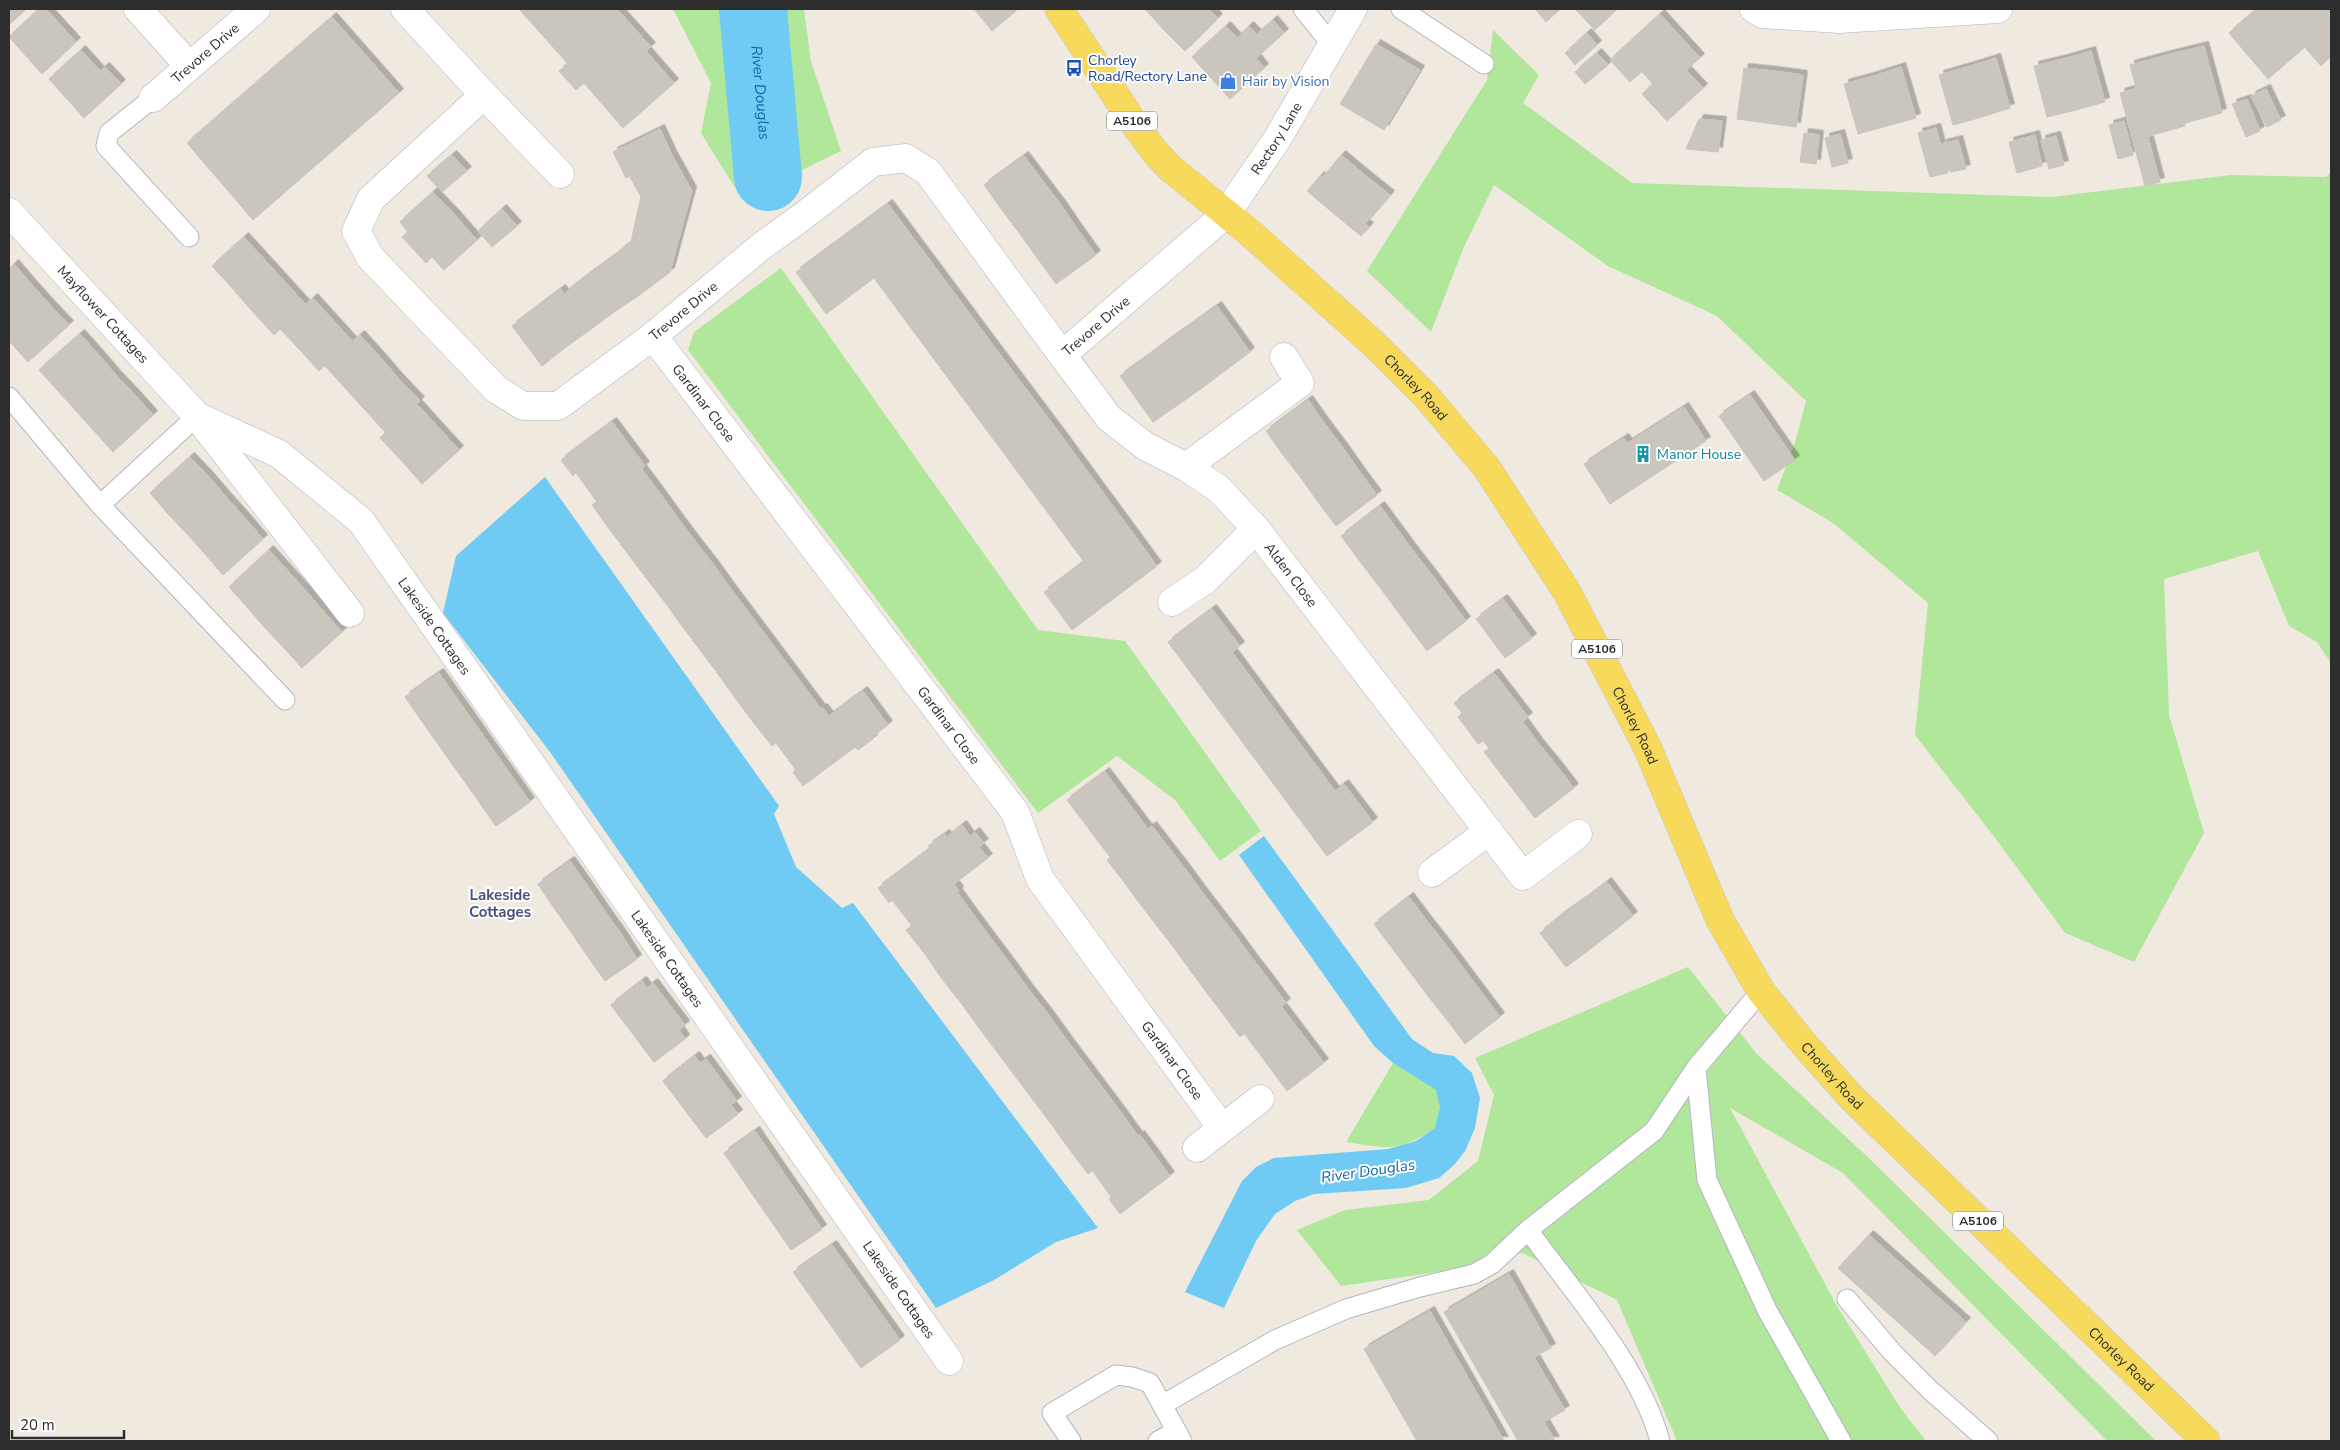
<svg xmlns="http://www.w3.org/2000/svg" width="2340" height="1450" font-family="'Nunito Sans',sans-serif">
  <style>
    .green { fill: #b0e79a }
    .water { fill: #6fcaf4 }
    .lines { fill: none; stroke-linecap: round; stroke-linejoin: round }
    .river { stroke: #6fcaf4; stroke-width: 68 }
    .building { fill: #cac6be; stroke: #cbc5b8; filter: url(#shadow) }
    .service-casing { stroke: #b3b4c1; stroke-width: 21 }
    .minor-casing { stroke: #b3b4c1; stroke-width: 29 }
    .secondary-casing { stroke: #b3b4c1; stroke-width: 29 }
    .primary-casing { stroke: #c8c8c8; stroke-width: 29 }
    .service { stroke: #fff; stroke-width: 19 }
    .minor { stroke: #fff; stroke-width: 28 }
    .secondary { stroke: #fff; stroke-width: 28 }
    .primary { stroke: #f7da5c; stroke-width: 28 }
    .labels { text-anchor: middle; stroke-width: 4; stroke-linejoin: round; paint-order: stroke }
    .shield { fill: #fff; stroke: #6c6c6c; stroke-width: 1 }
    .shield-label { font-size: 12px; font-weight: bold; fill: #2d2d2d }
    .street-label { font-size: 14px; fill: #2d2d2d; stroke: #fff }
    .transit-label { font-size: 14px; fill: #164399; stroke: #fff; text-anchor: start }
    .shop-label { font-size: 14px; fill: #366cbe; stroke: #fff; text-anchor: start }
    .culture-label { font-size: 14px; fill: #0d838f; stroke: #fff; text-anchor: start }
    .water-label { font-size: 15px; font-style: italic; fill: #0868a6; stroke: #fff }
    .neighbourhood-label { font-size: 15px; font-weight: bold; fill: #4a5180; stroke: #fff }
  </style>
  <defs>
    <filter id="shadow"><feDropShadow dx="4.5" dy="-4.5" stdDeviation="0" flood-color="#0004"/></filter>
  </defs>
  <rect width="100%" height="100%" fill="#efe9df"/>
  <path class="green" d="M673,9h131l7,53 30,89 -99,48 -41,-66 10,-50z
    M1493,30l46,45 -16,28 109,80 420,14 179,-22 95,2 5,-5v491l-14,-21 -28,-16 -31,-75 -94,28 5,136 35,118 -70,129 -69,-29 -69,-94 -81,-104 13,-132 -95,-80 -56,-33 18,-47 11,-42 -89,-85 -109,-50 -114,-81 -31,64 -32,83 -64,-61 120,-191z
    M781,268l257,362 87,11 136,190 -41,30 -45,-61 -58,-44 -79,57 -350,-463 6,-18z
    M1688,967l68,86 117,109 283,279h-49l-264,-268 -113,-65 107,198 64,103 25,32h-249l-60,-141 -95,-47 -57,15 -124,18 -44,-56 48,-20 84,-10 49,-39 16,-66 -19,-37z
    M1393,1063l44,27 3,17 -4,21c-38,24 -48,21 -90,14z"/>
  <path class="water" d="M545,477l234,329 -5,8 22,53 46,41 11,-5 245,325 -42,14 -62,38 -58,28 -386,-556 -107,-139 13,-57z
    M1264,836l148,203 21,14 21,3 18,17 8,25 -5,30 -10,23 -11,14 -15,13 -33,10 -92,6 -19,7 -20,13 -19,27 -32,67 -39,-16 57,-111 14,-14 18,-9 114,-9 28,-8 19,-13 5,-21 -4,-17 -43,-27 -19,-17 -135,-191z"/>
  <g class="lines">
    <path class="river" id="s1" d="M753,9l15,168"/>
  </g>
  <path class="building" d="M9,9h17l-17,16z
    M39,9h7l30,33 -34,32 -33,-37z
    M519,9h98l34,38 -5,4 28,32 -51,45 -39,-45 -8,7 -17,-19 9,-7z
    M974,9h40l2,2 -24,20z
    M1145,9h41l-22,21z
    M1186,9h23l9,9 -33,33 -21,-21z
    M1535,9h25l-14,13z
    M1575,9h42l-22,21z
    M2257,9h15l33,38 -37,32 -39,-46z
    M2272,9h59v47l-10,10z
    M1660,14l20,22 -50,46 -20,-22z
    M332,17l67,76 -146,127 -66,-77z
    M1273,20l11,13 -28,25 8,10 -34,31 -20,-22z
    M1226,26l11,12 12,-12 8,8 -47,43 -18,-20z
    M1587,33l10,12 -22,20 -10,-12z
    M1680,36l20,22 -14,12 17,18 -36,33 -25,-27 11,-10 -11,-12z
    M1376,44l44,26 -18,30 -44,-26z
    M2204,46l18,67 -37,10 -18,-68z
    M81,50l19,21 5,-4 16,17 -37,34 -35,-39z
    M2091,51l14,51 -29,8 -13,-51z
    M1597,53l11,12 -23,19 -10,-12z
    M2167,55l18,71 -36,10 -19,-71z
    M1996,58l14,50 -28,9 -15,-50z
    M2063,59l13,51 -29,7 -13,-51z
    M1901,67l15,51 -29,8 -14,-50z
    M1967,67l15,50 -29,8 -14,-50z
    M1744,68l29,3 -7,52 -29,-4z
    M1773,71l30,4 -7,52 -30,-4z
    M1358,74l44,26 -18,30 -44,-26z
    M1873,76l14,50 -29,8 -14,-50z
    M2135,89l25,93 -15,4 -25,-93z
    M2266,89l15,31 -14,7 -16,-31z
    M2247,99l13,32 -14,6 -14,-33z
    M1699,119l23,2 -4,31 -32,-3z
    M2124,121l9,34 -15,4 -9,-34z
    M1936,128l12,45 -18,4 -12,-44z
    M660,129l12,26 -46,23 -13,-26z
    M1804,133l15,2 -3,29 -16,-2z
    M1840,134l8,29 -16,4 -7,-29z
    M2035,135l7,31 -25,7 -8,-31z
    M2056,136l8,29 -15,4 -8,-29z
    M1958,140l8,29 -16,3 -8,-28z
    M452,155l15,16 -25,21 -15,-16z
    M672,155l20,36 -51,6 -11,-20z
    M1341,155l24,20 -32,38 -26,-22 13,-15 2,2z
    M1024,156l18,24 -40,30 -18,-25z
    M1365,175l25,20 -25,29 4,3 -8,9 -28,-23z
    M1042,180l19,25 -41,29 -18,-24z
    M692,191l-11,40 -45,-12 5,-22z
    M433,192l22,23 -40,36 -13,-14 6,-5 -8,-10z
    M888,204l99,133 -45,33 -68,-92 -48,36 -30,-42z
    M1061,205l17,25 -40,29 -18,-25z
    M502,209l15,17 -25,21 -14,-16z
    M455,215l22,25 -33,30 -12,-13 -6,6 -11,-12z
    M636,219l45,12 -11,41 -39,-30z
    M1078,230l18,25 -40,29 -18,-25z
    M244,237l20,22 -32,29 -20,-22z
    M631,242l39,30 -29,22 -28,-37z
    M613,257l28,37 -27,18 -27,-36z
    M264,259l21,23 -32,30 -21,-24z
    M14,264l18,21 -23,21v-37z
    M587,276l27,36 -24,18 -26,-36z
    M285,282l21,23 -32,30 -21,-23z
    M32,285l18,20 -40,37 -1,-36z
    M561,289l29,41 -24,17 -29,-40z
    M313,298l20,22 -33,30 -20,-21z
    M50,305l19,20 -41,37 -18,-20z
    M1217,306l33,46 -24,18 -34,-46z
    M537,307l29,40 -24,19 -30,-40z
    M333,320l19,21 -33,30 -19,-21z
    M1192,324l34,46 -24,18 -34,-47z
    M80,334l18,20 -40,37 -19,-21z
    M360,335l20,22 -35,31 -20,-22z
    M987,337l73,97 -46,33 -72,-97z
    M1168,341l34,47 -24,17 -34,-46z
    M98,354l18,21 -40,36 -18,-20z
    M380,357l18,21 -34,31 -19,-21z
    M1144,359l34,46 -25,17 -33,-46z
    M116,375l19,20 -41,36 -18,-20z
    M398,378l22,23 -34,32 -22,-24z
    M135,395l18,20 -40,37 -19,-21z
    M1750,395l45,65 -31,21 -45,-65z
    M1308,400l17,24 -42,31 -17,-24z
    M417,404l19,21 -36,34 -20,-21z
    M1684,407l22,34 -96,63 -26,-40 40,-26 4,5z
    M612,422l33,44 -48,36 -21,-29 -3,3 -12,-16z
    M1325,424l18,24 -42,30 -18,-23z
    M436,425l23,25 -37,34 -22,-25z
    M1060,434l97,132 -85,64 -28,-38 40,-30 -70,-95z
    M1343,448l17,24 -42,30 -17,-24z
    M190,457l19,20 -41,37 -18,-21z
    M641,468l18,24 -49,38 -18,-25z
    M1360,472l17,23 -41,31 -18,-24z
    M209,477l18,21 -40,36 -19,-20z
    M659,492l18,25 -49,37 -18,-24z
    M227,498l18,20 -40,36 -18,-20z
    M1380,506l17,23 -39,30 -17,-23z
    M677,517l18,24 -49,37 -18,-24z
    M245,518l18,21 -40,36 -18,-21z
    M1397,529l17,23 -39,29 -17,-22z
    M695,541l18,23 -49,37 -18,-23z
    M269,550l19,21 -41,36 -18,-20z
    M1414,552l18,23 -39,30 -18,-24z
    M713,564l18,25 -49,37 -18,-25z
    M288,571l18,20 -41,37 -18,-21z
    M1432,575l17,23 -39,30 -17,-23z
    M731,589l18,24 -49,37 -18,-24z
    M306,591l18,21 -40,36 -19,-20z
    M1449,598l17,23 -39,30 -17,-23z
    M1503,599l29,39 -27,20 -29,-39z
    M1212,609l28,37 -8,6 103,139 9,-7 29,38 -46,34 -159,-214z
    M324,612l18,20 -40,36 -18,-20z
    M749,613l18,24 -49,37 -18,-24z
    M767,637l18,24 -50,37 -17,-24z
    M785,661l18,24 -50,37 -18,-24z
    M439,673l30,43 -34,24 -30,-43z
    M439,673l91,129 -34,24 -91,-129z
    M1494,673l17,22 -44,34 -9,-12 4,-4 -8,-10z
    M803,685l18,24 -49,37 -19,-24z
    M863,691l25,34 -16,12 1,2 -15,11 -3,-3 -52,39 -10,-14 3,-2 -20,-27 47,-35 6,8z
    M1511,695l17,22 -39,31 -6,-7 -5,3 -11,-15z
    M469,716l30,43 -33,24 -31,-43z
    M1523,722l16,22 -38,30 -17,-22z
    M1539,744l18,22 -39,30 -17,-22z
    M499,759l31,43 -34,24 -30,-43z
    M1557,766l17,22 -39,30 -17,-22z
    M1105,772l43,57 -38,28 -43,-57z
    M962,825l8,11 5,-4 9,11 -5,4 9,11 -34,26 5,7 -47,35 -20,-26 -3,3 -11,-15 52,-39 -2,-3 17,-12 2,3z
    M1152,826l17,22 -45,34 -17,-22z
    M1169,848l17,22 -46,34 -16,-22z
    M570,861l17,24 -33,23 -16,-24z
    M570,861l67,98 -32,22 -67,-97z
    M1186,870l16,22 -45,34 -17,-22z
    M1607,882l26,34 -22,17 -26,-34z
    M587,885l17,25 -33,22 -17,-24z
    M957,892l18,25 -50,37 -19,-24z
    M1202,892l17,22 -45,34 -17,-22z
    M1409,897l18,24 -35,27 -18,-24z
    M1585,899l26,34 -22,17 -27,-35z
    M604,910l17,24 -33,23 -17,-25z
    M1219,914l17,22 -46,34 -16,-22z
    M1562,915l27,35 -23,17 -26,-34z
    M975,917l18,24 -51,38 -17,-25z
    M1427,921l19,24 -36,27 -18,-24z
    M621,934l16,25 -32,22 -17,-24z
    M1236,936l16,22 -45,35 -17,-23z
    M993,941l18,24 -50,38 -19,-24z
    M1446,945l18,24 -36,27 -18,-24z
    M1252,958l17,22 -46,34 -16,-21z
    M1011,965l18,25 -50,38 -18,-25z
    M1464,969l18,24 -35,27 -19,-24z
    M1269,980l17,23 -46,34 -17,-23z
    M642,981l5,7 6,-5 16,21 -38,27 -20,-26z
    M642,981l5,7 6,-5 32,42 -6,5 6,9 -31,23 -43,-57z
    M1029,990l19,24 -51,38 -18,-24z
    M1482,993l18,24 -35,27 -18,-24z
    M669,1004l16,21 -6,5 6,9 -31,23 -23,-31z
    M1281,1006l43,57 -37,28 -43,-58z
    M1048,1014l18,25 -51,37 -18,-24z
    M1066,1039l18,24 -51,37 -18,-24z
    M695,1056l5,7 6,-4 15,20 -38,28 -20,-26z
    M695,1056l5,7 6,-4 31,42 -6,4 7,9 -32,24 -43,-57z
    M1084,1063l18,24 -50,38 -19,-25z
    M721,1079l16,22 -6,4 7,9 -32,24 -23,-31z
    M1102,1087l18,24 -51,38 -17,-24z
    M1120,1111l18,25 -50,38 -19,-25z
    M755,1131l16,25 -30,21 -17,-24z
    M755,1131l67,98 -31,21 -67,-97z
    M1140,1135l30,41 -50,38 -11,-15 2,-2 -19,-27z
    M771,1156l17,24 -31,21 -16,-24z
    M788,1180l17,24 -31,21 -17,-24z
    M805,1204l17,25 -31,21 -17,-25z
    M1869,1235l97,87 -31,34 -97,-88z
    M832,1245l68,95 -39,28 -68,-96z
    M1509,1274l42,74 -17,9 31,53 -21,12 11,19h-37l-74,-129z
    M1430,1311l74,130h-87l-53,-92z"/>
  <g class="lines">
    <g class="service-casing">
      <path id="service" d="M1303,9l29,36
        M1401,9l83,55
        M153,98l-44,35 -3,13 83,91
        M9,397l91,108 185,195
        M100,505l97,-89
        M1696,1068l11,112 60,130 74,131
        M1847,1299l46,54 37,37 58,51
        M1162,1405l113,-65 71,-31 74,-22 54,-13 18,-10 36,-34
        M1071,1441l-19,-28 64,-38 16,2 18,6 32,58
        M1158,1441l18,-10
        M1660,1441c-20,-74 -87,-149 -132,-211l126,-99 42,-63 65,-77"/>
    </g>
    <g class="minor-casing">
      <g id="minor">
        <path d="M138,9l51,57"/>
        <path id="s2" d="M405,9l79,86 -113,104 -15,32 14,26 126,132 27,17h35l95,-70 110,-91 39,-28 71,-55 33,-4 22,14 134,183 164,-141"/>
        <path d="M1754,9l8,5 77,5 159,-10"/>
        <path d="M484,95l76,79"/>
        <path id="s3" d="M153,98l103,-89"/>
        <path id="s4" d="M9,212l188,204 82,38 82,67 588,840"/>
        <path id="s5" d="M653,336l362,476 25,67 182,249"/>
        <path id="s6" d="M1062,355l47,63 36,28 41,21 33,22 37,40 267,347 55,-42"/>
        <path d="M199,419l151,194"/>
        <path d="M1186,467l114,-84 -16,-26"/>
        <path d="M1172,602l33,-22 51,-51"/>
        <path d="M1432,873l57,-42"/>
        <path d="M1197,1148l63,-49"/>
      </g>
    </g>
    <g class="secondary-casing">
      <g id="secondary">
        <path id="s7" d="M1226,214l50,-73 77,-132"/>
      </g>
    </g>
    <g class="primary-casing">
      <g id="primary">
        <path id="s8" d="M1059,9l74,113 22,30 15,16 79,64 126,113 51,51 60,71 81,125 81,157 72,171 41,71 42,52 48,54 355,344"/>
      </g>
    </g>
    <use href="#service" class="service"/>
    <use href="#minor" class="minor"/>
    <use href="#secondary" class="secondary"/>
    <use href="#primary" class="primary"/>
  </g>
  <defs>
    <g id="bus-bare" transform="scale(1.35)"><path d="M-5-6H5V4H4V6H2V4H-2V6H-4V4H-5ZM-3.5-4V0h7V-4ZM-3.5 1.2v1.5H-2V1.2ZM2 1.2v1.5H3.5V1.2Z" fill="#1a4fb4" stroke="#fff" stroke-width="2.5" paint-order="stroke"/></g>
    <g id="shop-bare" transform="scale(1.35)"><path d="M-5-2.5h2.3a2.7 3.5 0 0 1 5.4 0H5L5.5 6h-11ZM-1.5-2.5h3a1.5 2.3 0 0 0-3 0Z" fill="#3f7fe0" stroke="#fff" stroke-width="2.5" paint-order="stroke"/></g>
    <g id="building-bare" transform="scale(1.35)"><path d="M-4-6H4V6H1V3H-1V6H-4ZM-2.5-4.3h1.7v1.8h-1.7ZM.8-4.3h1.7v1.8H.8ZM-2.5-1h1.7V.8h-1.7ZM.8-1h1.7V.8H.8Z" fill="#0f9aa8" stroke="#fff" stroke-width="2.5" paint-order="stroke"/></g>
  </defs>
  <g fill-rule="evenodd">
    <use href="#bus-bare" x="1074" y="68"/>
    <use href="#shop-bare" x="1228" y="81"/>
    <use href="#building-bare" x="1643" y="454"/>
  </g>
  <g class="labels">
    <g class="shield">
      <rect x="1107" y="111.5" width="50" height="19" rx="4"/>
      <rect x="1572" y="639.5" width="50" height="19" rx="4"/>
      <rect x="1953" y="1211.5" width="50" height="19" rx="4"/>
    </g>
    <g class="shield-label">
      <text x="1132" y="125">A5106</text>
      <text x="1597" y="653">A5106</text>
      <text x="1978" y="1225">A5106</text>
    </g>
    <g class="street-label">
      <text dy="5" stroke="none"><textPath href="#s3" startOffset="69">Trevore Drive</textPath></text>
      <text dy="5" stroke="none"><textPath href="#s7" startOffset="91">Rectory Lane</textPath></text>
      <text dy="5" stroke="none"><textPath href="#s2" startOffset="742">Trevore Drive</textPath></text>
      <text dy="5" stroke="none"><textPath href="#s4" startOffset="139">Mayflower Cottages</textPath></text>
      <text dy="5" stroke="none"><textPath href="#s2" startOffset="1314">Trevore Drive</textPath></text>
      <text dy="5" stroke="none"><textPath href="#s8" startOffset="524">Chorley Road</textPath></text>
      <text dy="5" stroke="none"><textPath href="#s5" startOffset="84">Gardinar Close</textPath></text>
      <text dy="5" stroke="none"><textPath href="#s6" startOffset="322">Alden Close</textPath></text>
      <text dy="5" stroke="none"><textPath href="#s4" startOffset="602">Lakeside Cottages</textPath></text>
      <text dy="5" stroke="none"><textPath href="#s8" startOffset="929">Chorley Road</textPath></text>
      <text dy="5" stroke="none"><textPath href="#s5" startOffset="489">Gardinar Close</textPath></text>
      <text dy="5" stroke="none"><textPath href="#s4" startOffset="1008">Lakeside Cottages</textPath></text>
      <text dy="5" stroke="none"><textPath href="#s5" startOffset="894">Gardinar Close</textPath></text>
      <text dy="5" stroke="none"><textPath href="#s8" startOffset="1334">Chorley Road</textPath></text>
      <text dy="5" stroke="none"><textPath href="#s4" startOffset="1412">Lakeside Cottages</textPath></text>
      <text dy="5" stroke="none"><textPath href="#s8" startOffset="1739">Chorley Road</textPath></text>
    </g>
    <g class="transit-label">
      <text x="1088" y="65">Chorley<tspan x="1088" dy="16">Road/Rectory Lane</tspan></text>
    </g>
    <g class="shop-label">
      <text x="1242" y="86">Hair by Vision</text>
    </g>
    <g class="culture-label">
      <text x="1657" y="459">Manor House</text>
    </g>
    <g class="water-label">
      <text dy="5" stroke="none"><textPath href="#s1" startOffset="84">River Douglas</textPath></text>
      <text transform="translate(1368 1171) rotate(-8)" y="5">River Douglas</text>
    </g>
    <g class="neighbourhood-label">
      <text x="500" y="900">Lakeside<tspan x="500" dy="17">Cottages</tspan></text>
    </g>
  </g>
  <rect width="2340" height="1450" fill="none" stroke="#2d2d2d" stroke-width="20"/>
  <path d="M12 1430v8h112v-8" fill="none" stroke="#2d2d2d" stroke-width="2.5"/>
  <text x="20" y="1430" font-size="15" fill="#2d2d2d" stroke="#ffffff" stroke-width="4" paint-order="stroke">20 m</text>
</svg>
